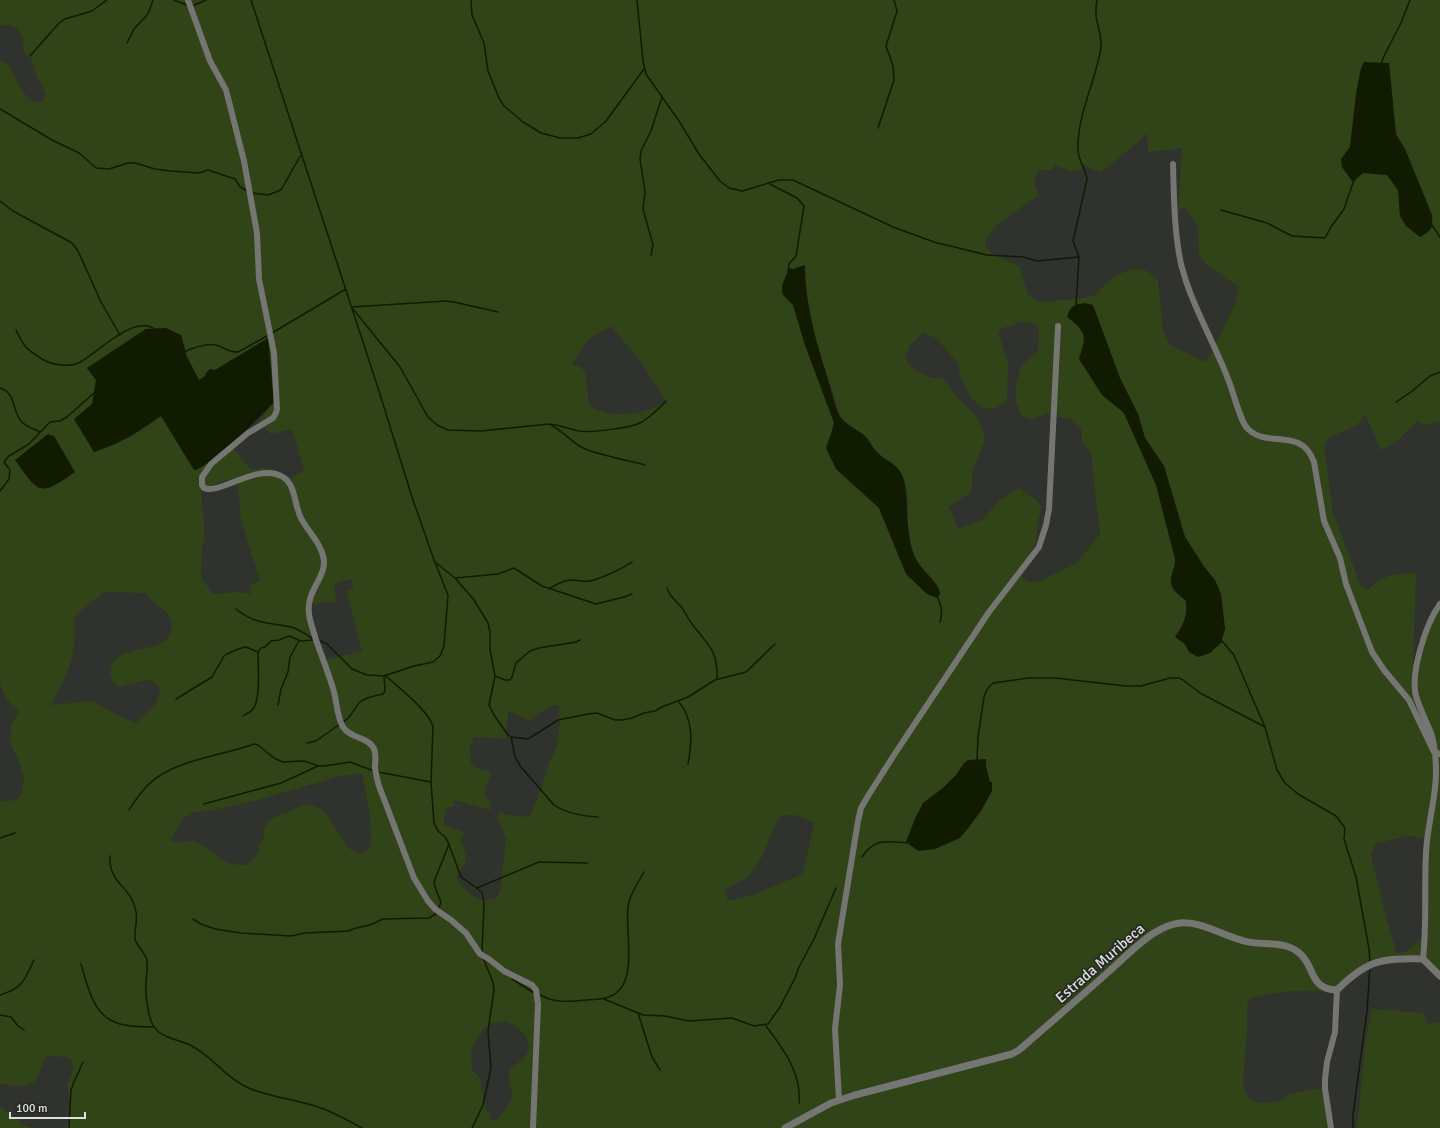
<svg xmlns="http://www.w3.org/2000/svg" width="1440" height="1128" font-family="Signika,sans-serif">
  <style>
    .green { fill: #314417; fill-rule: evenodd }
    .water { fill: #101b02 }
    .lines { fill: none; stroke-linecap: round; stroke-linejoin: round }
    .stream { stroke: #101b02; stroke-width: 1.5 }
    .minor { stroke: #757674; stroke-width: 6 }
    .tertiary { stroke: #757674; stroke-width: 7 }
    .labels { text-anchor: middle; stroke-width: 3.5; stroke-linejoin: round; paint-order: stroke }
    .street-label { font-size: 15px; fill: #dee0dd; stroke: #262824 }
  </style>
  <rect width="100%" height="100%" fill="#30322e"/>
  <path class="green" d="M0,0h1440v421l-16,4 -6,-4 -23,22 -14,7 -16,-36 -3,6 -7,6 -27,12 -4,8 9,66 26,70 3,5 6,3c14,-15 28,-17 48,-17l-3,92 20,-53 7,-10v377l-15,-17 -36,-2 -16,7 -25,13 -10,15c-20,-8 -67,-3 -88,3l-3,8v24l-4,52 1,8 5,9 7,3 10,1 14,-2 10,-7 32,-6 7,22 3,18h-1268l4,-4 1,-6 2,-14 -4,-19 4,-8 2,-8 -1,-8 -6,-4 -18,-1c-6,6 -7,13 -10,20 -7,14 -25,10 -38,7v-282c8,1 15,0 21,-5l3,-18 -5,-16 -9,-20 1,-16 8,-15c-9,-6 -17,-18 -19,-28v-623c4,3 8,4 10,8 10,13 12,35 32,34l4,-7 -3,-8 -6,-9 -5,-18 -4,-3 -4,-5 -1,-14 -5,-9 -8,-4h-10zM1389,63l7,71 9,15 11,28 -18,13 -11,-15 -24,-2 -11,9 -10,-15 2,-13 6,-7 2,-9 4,-44 5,-26zM1147,133l1,19 34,-4 -4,61 6,-1 2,1 12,18 1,28 8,10 32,22 -3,15 -29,59h-4l-34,-17 -6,-14 -5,-50c-16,-19 -35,-10 -51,3 -5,4 -9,10 -14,13 -4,2 -50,7 -55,5 -3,-1 -7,-4 -10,-6l-8,-28 -29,-14 -5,-6 -1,-7 13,-16 41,-29 -5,-13 5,-12h13l3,-5 17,7 8,-2 4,-6 5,4 12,4c15,-13 32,-24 46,-39zM804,265l1,21 11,55 25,77 28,22 3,6 8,9 13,8 14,27 1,35 5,28 8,16 17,17 -32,-12 -27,-66 -43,-39 -10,-21 5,-14 3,-11 -29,-78 -12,-40 -11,-19c6,-16 6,-15 22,-21zM1070,309l50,69 18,36 7,24 19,28 21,71 20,31 10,12 6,14 4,35 -15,24 -11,4 -10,-5 -4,-8 -10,-7c8,-11 13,-22 11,-36 -7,-7 -15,-12 -15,-24 0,-6 5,-8 4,-18l-19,-74 -32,-72 -22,-18 -20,-46c6,-16 -3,-23 -14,-32zM1021,322l15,2 3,8 -1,19 -17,15 -5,19v18l5,12 8,5 19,-7 14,5 8,1 11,9 1,12 9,13 9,81 -23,29 -37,18 -11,1 -6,-4 -1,-6 7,-16 7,-13 2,-21 4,-15 -5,-6 -18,-13 -20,13 -17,19 -24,9 -9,-22 22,-15 2,-22 12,-31 -6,-20 -24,-24 -6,-10 -7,-6 -9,-1 -11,-4 -11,-7 -5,-8 4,-14 13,-12 13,5 22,25 2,12 7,15 6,10 10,8 11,1 13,-8 1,-38 -10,-31 5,-4zM611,326l27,32 28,43c-17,12 -46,17 -66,10 -4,-1 -8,-5 -11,-7l-4,-31 -3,-5 -10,-4 16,-24zM146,329l35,6 6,22 12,23 6,-4 69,26 -15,20 12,12 21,-5 12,42 -16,8c-15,-12 -18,-13 -37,-9l-18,-22 -37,22h-2l-33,-54 -34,23 -52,-20 17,-15 4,-24 -9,-11zM237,477l4,42 19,62 -11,4 2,9 -11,-2 -27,2 -12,-17 1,-30 3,-9 -4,-50zM352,579l2,10 -8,1 16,61 -39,10 -15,-57 28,-2 -2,-18zM104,592l42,1c3,4 6,8 10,12 6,4 12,7 15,15 2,7 -1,18 -8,22 -13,9 -53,6 -53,30 0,7 3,11 9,15l26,-7 7,1 5,4 3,6 -4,12 -20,20 -10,-4 -34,-18 -41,4c3,-8 7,-14 11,-22 10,-17 16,-45 11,-64l8,-8zM555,705h3l2,18 -4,25 -7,15 -12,37 -8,17 -22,-2 -7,-4 -3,7 9,20 -6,53 -4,7c-18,7 -29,-5 -39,-19v-4c10,-11 12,-19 4,-33l3,-10 -21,-7 4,-18h7v-7l37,10 -1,-9 -6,-5 7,-24 -13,-3 -7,-5 -1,-19 4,-8 32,2 2,-28 22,10 7,-7zM965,763l21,3 5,25 -22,36 -9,10 -26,12 -20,-28 9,-18 20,-15 13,-13zM362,773l8,41 1,30 -2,6 -7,4 -14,-6 -22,-35 -6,-4 -11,-5 -9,2 -9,5 -3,2 -8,2 -12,6 -5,10 1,8 -7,7 2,3c-3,9 -7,15 -16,16 -22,1 -29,-15 -46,-23 -6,-3 -9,0 -14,0 -4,1 -9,-1 -13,-1l13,-22 10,-7 16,-1 45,-10 87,-25zM788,815h7l19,8 -11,51 -51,21 -24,6 -3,-12c12,-6 22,-10 30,-21 11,-14 15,-39 25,-50 2,-2 5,-2 8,-3zM1407,836l14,1 5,3 -3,98 -16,13 -10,3 -11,-36 -15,-63 4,-11zM501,1021c15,1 33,17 26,33 -3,6 -11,10 -17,14l-1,3c-1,16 9,23 -4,39 -3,4 -6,8 -10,11l-4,-1v-7l-4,-1 -6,-23v-9l-9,-11 -1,-17 5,-12 9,-13 7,-4z
    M1372,1009l52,4 3,11 13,-2v106h-83l9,-89z
    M0,1105c6,9 18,12 23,20l10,3h-33z"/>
  <path class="water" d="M1364,62l25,1 7,71 9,15 27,66c1,14 0,15 -12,22l-14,-11 -6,-10 -2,-26 -11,-15 -24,-2 -10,9 -11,-15 -1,-8 9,-12 6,-53 5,-26z
    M805,265c0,42 13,82 25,121 3,10 5,23 11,32 5,7 15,11 22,16 7,6 9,15 17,21 8,7 17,9 22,20 4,9 4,19 5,29 0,16 1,33 6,48 4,16 27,30 27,42l-3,4 -10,-4 -21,-20 -27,-66 -43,-39 -10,-21 5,-14 3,-11 -29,-78 -12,-40 -10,-10 -1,-4v-5l7,-18 4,1z
    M1085,303l8,2 27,73 18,36 7,24 19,28 21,71 20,31 10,12 6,14 4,35 -4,14 -11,10 -12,4 -9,-5 -4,-8 -10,-7c8,-11 13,-22 11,-36 -4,-4 -9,-7 -12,-11 -8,-10 2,-20 1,-31l-19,-74 -32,-72 -22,-18 -23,-36c7,-23 9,-26 -12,-42 4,-12 7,-12 18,-14z
    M166,328l15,7 6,22 12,23 6,-4 1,-3 4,-4 5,1 53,-32 6,64 -52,53 -26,15h-2l-33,-54c-23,16 -39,27 -67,36l-20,-33 18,-15 4,-24 -9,-12 59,-39z
    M48,434l6,2 21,36c-35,25 -36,22 -60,-12z
    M986,759v7l4,16h2v9l-11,20 -12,16 -9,11 -25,11 -17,2 -12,-9 8,-21 9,-18 20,-15 13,-13 8,-12 4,-3z"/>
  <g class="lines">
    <path class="stream" d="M174,0l15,6
      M251,0l127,388 34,109 22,63 14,35 -4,51 -4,10 -7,6 -19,4 -30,10 -17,-1 -15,-6 -25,-25 -9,-4
      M471,0l1,15 12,28 4,28 11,27 5,8 19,16 18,11 19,5h18l13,-4 15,-13 38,-52
      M637,0l6,61 3,13 33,47 20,33 21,27 9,7 13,3 37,-11h14l100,47 41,15 53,13 36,2 14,4 42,-4
      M192,6l14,-6
      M127,43l7,-14 14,-15 5,-14
      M30,56l29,-33 6,-4 27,-8 15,-11
      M1381,64l3,-8 17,-33 9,-23
      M0,109l52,31 27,13 17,15 13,1 19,-6h7l20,6 16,2 28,2 9,-3 27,9 5,8 7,4
      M878,128l16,-48 -1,-14 -7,-20 11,-35 -3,-11
      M768,183l29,15 7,8 -8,50 -7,8 -1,7
      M253,193l15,2 13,-5 21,-37
      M0,201l13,10 59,32 6,8 23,51 19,33
      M1221,210l46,13 25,13 33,2 6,-11 13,-18 10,-29
      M1432,225l8,12
      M651,255l2,-10 -10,-36 2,-17 -5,-33 1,-8 10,-20 11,-34
      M1076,305l3,-48 -6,-16 14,-62c-1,-10 -9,-18 -9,-29 -1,-35 17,-67 23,-102 1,-9 -2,-17 -4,-27 -2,-6 -1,-15 0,-21
      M352,307l94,-6 8,1 44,10
      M353,309l47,58 28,50 9,8 11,5 33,1 68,-7c11,1 20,5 30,7 11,2 51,-3 61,-8 10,-5 18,-14 26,-22
      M16,330c8,17 10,19 26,29 10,6 27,9 38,3 18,-9 53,-48 75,-33
      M272,333l74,-44
      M184,352c9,-4 22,-9 32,-7 8,2 13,8 22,7l31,-17
      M0,388c16,5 12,22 21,33 5,6 13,8 19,11
      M1396,402l15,-10 19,-16 10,-4
      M551,425c11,6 19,15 30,22 16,8 46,13 64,18
      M0,491l9,-12 1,-9 -6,-8 5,-6 20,-12 21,-22 10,-1 7,-4 28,-25
      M435,562l20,16 19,22 14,23 2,9v18l5,26 -6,29 5,10 14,20 3,2 17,2 30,-19 30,-6 9,-1 18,7h7l10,-2 12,-5 11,-2 7,-4 26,-10 27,-17 31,-8 29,-28
      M455,578l43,-4 16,-6 28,18 54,18 28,-7 8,-3
      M667,588c3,9 9,13 15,20 4,5 6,11 10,16 15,20 26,26 25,54
      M548,589c8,-4 15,-9 23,-9 7,0 13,2 19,1 10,-2 34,-13 42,-19
      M937,596c4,8 6,17 3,26
      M236,609c20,16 32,13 55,18 8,2 15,7 22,12
      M1221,640l13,15 17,40 14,32 12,43 8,13 13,11 38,22 9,12 -1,11 12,38 13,72 1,14
      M385,675c14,13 42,34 48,51l-2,56 3,41 4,8 7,6 3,5 13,35 21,15 2,12 -2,48
      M495,676l10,4h5l2,-3 4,-14 14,-12 9,-3 37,-6 4,-2
      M176,699l36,-22 12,-21 3,-2 11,-5 8,-2 12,5
      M678,701c16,18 14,42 10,63
      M278,705l3,-16 7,-17 2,-15 9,-16
      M243,716c3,-2 8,-4 10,-7 8,-10 5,-45 5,-57l3,-4 4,-1 6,-6 8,-1 10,-4 12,5 13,-1
      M343,722c10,-6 9,-11 16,-19 6,-6 16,-7 24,-9l2,-3 -1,-15
      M511,737l4,20 6,10 33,38c13,9 29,11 44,12
      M307,743l9,-2 24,-17
      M977,760l1,-23 6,-40 3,-8 6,-6 36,-5h26l71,8h15l29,-8h9l4,2 17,13 65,34
      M378,772l53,10
      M204,804l77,-21 37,-17
      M129,810c6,-9 11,-17 19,-25 24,-25 74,-29 106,-41l4,1 16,13 9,4 21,-1 15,5h5l26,-4 24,9
      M0,838l15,-5
      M110,856c-2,28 22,30 26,56 2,9 -2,18 -1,27 2,8 10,13 12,21 1,8 -1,17 -1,24 -1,10 2,30 6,39 6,15 25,16 38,22 23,11 37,35 61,44 23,9 48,11 70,19 14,5 28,13 41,20
      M862,857c13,-19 24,-16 45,-14
      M477,888l62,-26 48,1
      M438,910l3,-8 -5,-12 -2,-8 15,-38
      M193,919l8,5 14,5 26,4 50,3 14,-3 43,-2 8,-3 14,-3 13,-6 46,-1 8,-5
      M81,964c7,23 12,53 39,60 10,3 23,3 34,3
      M512,979l22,14
      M0,995c23,-7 24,-14 34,-35
      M540,995c17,9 28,6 47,5 8,-1 17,0 24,-4 28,-12 14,-64 17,-88 1,-13 10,-25 16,-36
      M604,999l39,16 22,1 24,5 43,-3 22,8 14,-2 12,-17 15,-29 4,-11 15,-28 22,-51
      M638,1013l14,44 8,13
      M0,1015l11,2 7,9 6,4
      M766,1026c17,22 36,48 33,77
      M69,1128l2,-38 3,-8 9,-20
      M472,1128l11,-23 8,-37 -3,-37 6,-41 -1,-8 -10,-24
      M1353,1128v-13l14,-104 3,-44"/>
    <path class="minor" d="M188,0l22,61 16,29 18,71 13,72 2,46 15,74 3,56 -1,4 -3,5 -25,15 -37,31 -9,13v8l2,3c17,7 53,-26 79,-11 13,8 11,28 18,41 7,14 23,28 23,45 0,17 -18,28 -15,51 1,9 5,18 7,26 6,17 13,34 18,52 3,11 3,25 9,35 7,11 24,10 30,20 4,6 2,14 2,21 1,6 2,12 4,18l35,92 14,23 7,8 16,11 15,13 14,21 9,5 15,12 28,14 4,5 2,14 -5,124
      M1173,164c1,33 1,67 8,100 10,40 32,76 47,115 5,11 12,43 20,50 20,20 53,-3 66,33l10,59 16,37 6,26 26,68 12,18 25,30 25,52 6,2
      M1423,959c4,-36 1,-71 3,-106 1,-27 10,-54 10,-81 0,-13 -1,-27 -5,-39 -5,-12 -11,-24 -15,-37 -6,-23 10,-73 24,-92
      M839,1100l-4,-71 5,-44 -2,-41 20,-123 3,-13 7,-12 26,-41 95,-143 50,-65 7,-22 3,-16 9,-183
      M1331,1128l-6,-39v-10l2,-17 8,-30 2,-42"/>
    <path class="tertiary" d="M785,1128l46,-25 24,-8 157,-41 7,-4c29,-25 58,-50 87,-76 16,-14 31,-30 48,-41 8,-5 17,-9 26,-10 22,-2 43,13 64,18 14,4 31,1 45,6 30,12 15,42 48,43 30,-30 44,-32 86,-31l17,17"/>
  </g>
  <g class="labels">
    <g class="street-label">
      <text transform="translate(1100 963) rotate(-41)" y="5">Estrada Muribeca</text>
    </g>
  </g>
  <path d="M10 1112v6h75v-6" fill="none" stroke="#dee0dd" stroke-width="2"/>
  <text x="16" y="1112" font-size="12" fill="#dee0dd" stroke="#262824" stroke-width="3" paint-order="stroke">100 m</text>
</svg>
